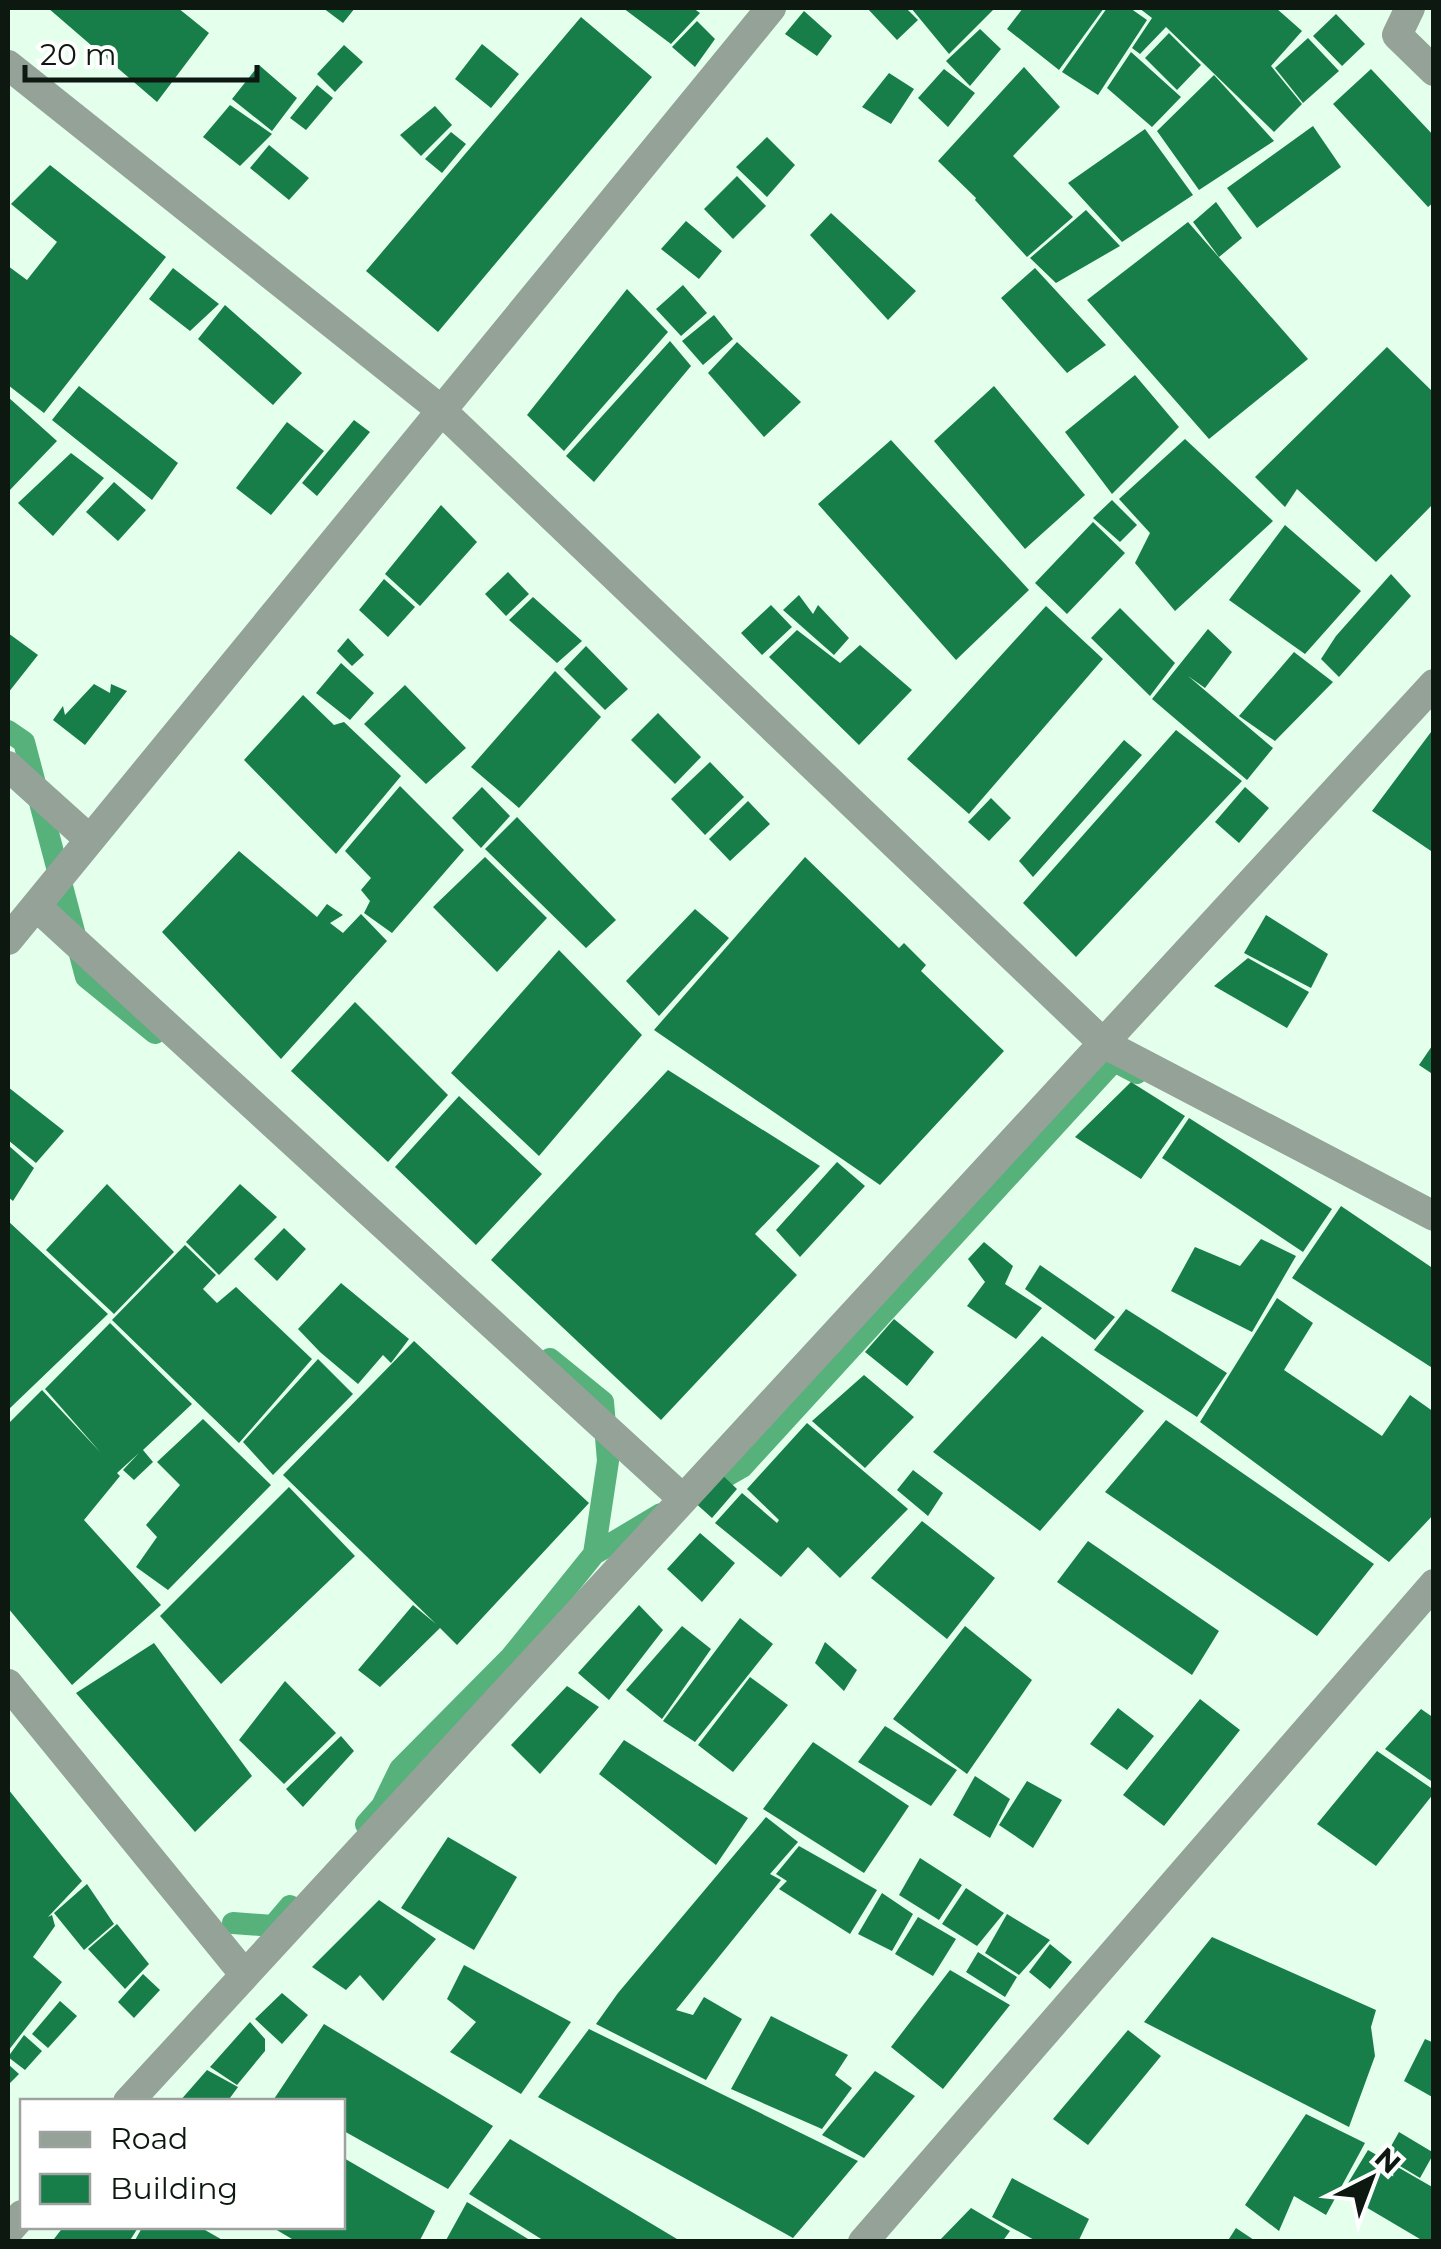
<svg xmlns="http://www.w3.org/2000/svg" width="1441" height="2249" font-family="Montserrat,sans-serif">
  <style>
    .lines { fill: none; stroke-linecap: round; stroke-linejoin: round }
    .stream { stroke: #56b17a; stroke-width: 22 }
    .building { fill: #177d49 }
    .street { stroke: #94a298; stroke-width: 30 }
  </style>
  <rect width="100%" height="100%" fill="#e4ffec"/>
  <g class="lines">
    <path class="stream" d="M8,731l16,11 62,235 69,56
      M550,1359l53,43 5,59 -14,93
      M697,1493l45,-26 372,-406 23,12
      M366,1824l16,-18 18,-37 111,-112 83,-103 67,-40
      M233,1923l40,3 17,-20"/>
  </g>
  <path class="building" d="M48,8h130l31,25 -52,69z
    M323,8h32l-12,15z
    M623,8h70l7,5 -29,31z
    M867,8h39l12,12 -21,20z
    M911,8h84l-46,46z
    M1023,8h81l-45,62 -52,-41z
    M1107,8h23l17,12 -49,75 -36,-23z
    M1139,8h137l26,23 -31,35 31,38 -28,28 -108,-105 -26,27 -8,-6 20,-30z
    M804,11l28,25 -15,20 -32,-22z
    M1336,14l29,30 -23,22 -29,-30z
    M581,17l71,60 -214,255 -72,-61z
    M697,21l18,18 -20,28 -23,-20z
    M980,29l21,20 -31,37 -24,-25z
    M1169,33l32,32 -24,25 -32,-32z
    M1308,38l31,33 -36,32 -28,-35z
    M482,44l37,30 -28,34 -36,-29z
    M344,45l19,17 -28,30 -18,-18z
    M1131,52l50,45 -29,30 -45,-39z
    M259,65l38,33 -25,33 -40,-32z
    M1024,67l36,40 -47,49 60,61 -46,40 -52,-57 1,-2 -38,-37z
    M944,69l31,24 -27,34 -30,-29z
    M1371,69l63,67v66l-6,5 -95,-103z
    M889,73l25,16 -23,35 -29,-17z
    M1214,75l60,66 -75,49 -42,-59z
    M317,85l16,13 -27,32 -16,-12z
    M230,105l42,29 -32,32 -37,-29z
    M435,106l17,19 -31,31 -21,-21z
    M1313,126l28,41 -84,61 -30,-40z
    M1145,129l48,66 -71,47 -54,-59z
    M451,132l15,12 -24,29 -17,-14z
    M767,137l28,28 -28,32 -31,-30z
    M269,145l40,33 -20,22 -39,-32z
    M50,165l116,92 -122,156 -36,-28v-119l19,14 30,-38 -46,-38z
    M737,176l29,30 -33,33 -29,-30z
    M1216,202l26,36 -23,19 -26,-35z
    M1086,210l34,36 -64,37 -26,-25z
    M831,213l85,78 -28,29 -78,-85z
    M686,221l36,30 -23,28 -38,-30z
    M1188,222l120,137 -99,80 -122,-139z
    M173,268l46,36 -29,27 -41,-32z
    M1035,268l71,77 -39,28 -66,-75z
    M683,285l24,28 -26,23 -25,-27z
    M627,289l41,43 -104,119 -37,-36z
    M225,305l77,68 -29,32 -75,-66z
    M714,315l19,24 -30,26 -21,-24z
    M670,341l21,25 -97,116 -28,-26z
    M737,342l64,60 -37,35 -56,-64z
    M1387,347l47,46v110l-58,59 -79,-73 -12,18 -30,-30z
    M1135,375l44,52 -67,67 -47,-62z
    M79,386l99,77 -26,37 -100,-80z
    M994,386l91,109 -60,54 -91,-108z
    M8,397l49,44 -49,51z
    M354,420l16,12 -53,64 -15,-13z
    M287,422l37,29 -53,64 -35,-27z
    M1185,439l88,82 -98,90 -40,-48 15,-30 -31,-34z
    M891,440l138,150 -73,70 -138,-156z
    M71,453l33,25 -51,58 -35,-33z
    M114,482l32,28 -28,31 -32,-29z
    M1112,500l25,25 -17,17 -27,-24z
    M441,505l36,37 -57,64 -35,-32z
    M1093,522l32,31 -58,61 -32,-31z
    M1285,525l76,66 -56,63 -76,-54z
    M508,572l21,22 -23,22 -21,-22z
    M1391,574l20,22 -72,81 -18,-18 15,-23z
    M384,579l31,28 -27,30 -29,-27z
    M799,595l14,19 5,-9 31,33 -15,17 -51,-45z
    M533,597l49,44 -25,22 -48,-43z
    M771,605l21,22 -30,28 -21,-22z
    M1046,606l57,53 -134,155 -62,-55z
    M1120,608l55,55 -25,33 -59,-58z
    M1208,629l24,23 -27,36 -17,-12 85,72 -26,32 -95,-81z
    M797,630l43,33 20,-18 52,45 -53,55 -90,-88z
    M8,633l30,22 -30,38z
    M348,638l16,17 -12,11 -15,-15z
    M586,646l42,43 -23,21 -41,-41z
    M1294,652l39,30 -58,59 -36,-25z
    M341,663l33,30 -24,27 -34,-27z
    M555,671l46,46 -82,91 -48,-41z
    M94,684l16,9 1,-9 16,7 -42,54 -32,-25 10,-14 2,9z
    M405,685l61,63 -40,36 -62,-60z
    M303,695l31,30 10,-3 57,54 -65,78 -92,-94z
    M658,713l43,44 -26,27 -44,-44z
    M1434,728v125l-62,-42z
    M1176,730l66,51 -166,176 -53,-54z
    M1124,740l18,15 -109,122 -14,-16z
    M710,762l34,35 -39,38 -34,-36z
    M400,786l64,64 -72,83 -28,-20 6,-12 -9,-11 10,-12 -26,-27z
    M482,787l28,29 -29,32 -29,-30z
    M1245,787l24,21 -30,35 -24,-21z
    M991,798l20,20 -22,23 -21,-19z
    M748,801l22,23 -40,37 -21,-22z
    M517,817l99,103 -30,28 -101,-99z
    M239,851l78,66 10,-13 16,11 -13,8 13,10 18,-19 26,27 -106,118 -119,-127z
    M485,857l62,61 -50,54 -64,-65z
    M805,857l94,91 5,-5 22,22 -5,6 83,80 -124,134 -226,-155z
    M695,909l34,29 -70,78 -33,-35z
    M1266,915l62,39 -17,34 -67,-35z
    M559,950l83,85 -103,121 -88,-83z
    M1248,958l61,34 -22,36 -73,-42z
    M355,1002l93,93 -60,67 -97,-91z
    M1434,1043v32l-15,-10z
    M668,1070l152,96 -65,68 42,41 -136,145 -170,-160z
    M1131,1082l54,34 -44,63 -66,-42z
    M8,1087l56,44 -28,32 -28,-23z
    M459,1096l83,78 -66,71 -81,-78z
    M1189,1118l143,91 -29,43 -141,-94z
    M8,1145l26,23 -21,33 -5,-4z
    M837,1162l28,24 -65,71 -24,-27z
    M107,1184l67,68 -60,62 -68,-64z
    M240,1184l37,33 -58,58 -33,-33z
    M1341,1206l93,63v100l-142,-91z
    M8,1221l100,93 -100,96z
    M284,1228l22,21 -29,32 -23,-22z
    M1261,1239l35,17 -44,76 -81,-41 24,-44 45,19z
    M984,1242l29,24 -8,18 37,24 -26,31 -49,-33 18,-24 -17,-23z
    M185,1245l31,30 -13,14 14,14 19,-16 76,72 -73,84 -127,-123z
    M1040,1265l75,52 -20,23 -70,-51z
    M341,1283l68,56 -18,24 -8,-8 -25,29 -38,-32 -22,-23z
    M1277,1298l36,25 -29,47 98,66 28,-41 24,17v102l-45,48 -189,-140z
    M1126,1309l101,64 -30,44 -103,-67z
    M894,1319l40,33 -27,34 -42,-34z
    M110,1323l82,81 -49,46 10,12 -19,18 -11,-10 16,-17 -22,20 3,3 -36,44 77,85 -89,80 -64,-77v-184l34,-34 59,63 -56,-64z
    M1042,1336l102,75 -104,120 -107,-79z
    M414,1341l175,162 -132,142 -17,-17 -60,59 -22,-17 55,-65 23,19 -153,-149z
    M318,1359l35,35 -80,81 -30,-33z
    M864,1375l50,42 -49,51 -53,-47z
    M203,1419l68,66 -103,105 -32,-23 21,-30 -11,-12 34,-40 -23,-23z
    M1166,1420l208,144 -57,72 -212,-144z
    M807,1423l101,86 -68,69 -32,-31 -27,30 -66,-54 27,-30 35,30 2,-3 -32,-31z
    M913,1470l30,23 -15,23 -31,-26z
    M718,1471l19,18 -25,29 -20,-18z
    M289,1487l66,69 -134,128 -61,-68z
    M922,1521l73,57 -48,61 -76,-61z
    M700,1533l35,30 -33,39 -35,-33z
    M1088,1541l131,90 -27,44 -135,-93z
    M639,1605l24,25 -54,70 -31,-27z
    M740,1618l33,26 -78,98 -32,-21z
    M682,1626l29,23 -49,70 -36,-29z
    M965,1626l67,54 -65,94 -74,-55z
    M825,1642l32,28 -13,21 -29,-28z
    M154,1643l98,133 -57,56 -119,-139z
    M750,1677l38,28 -55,67 -35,-27z
    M285,1681l51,52 -52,51 -45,-44z
    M567,1686l32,21 -59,67 -29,-29z
    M1200,1699l40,31 -76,96 -41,-31z
    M1118,1708l36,28 -27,34 -37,-26z
    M1421,1709l13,9v65l-49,-34z
    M885,1726l72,44 -26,36 -73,-44z
    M341,1736l13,15 -51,56 -17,-18z
    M624,1740l124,78 -32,47 -117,-91z
    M813,1742l96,64 -45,67 -101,-64z
    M1377,1751l57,39v3l-58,73 -59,-42z
    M975,1776l35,23 -20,39 -37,-23z
    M1027,1781l35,19 -29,48 -34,-23z
    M8,1789l74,92 -34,36 4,-2 3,11 -22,31 29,25 -54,69z
    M766,1817l32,25 -28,32 11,6 -105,130 17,5 11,-18 38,22 -36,61 -110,-56 22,-31z
    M448,1837l69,40 -43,73 -73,-42z
    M799,1846l78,44 -27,44 -71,-45 8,-8 -11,-7z
    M920,1858l42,27 -23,35 -40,-25z
    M87,1884l27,40 -30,26 -30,-37z
    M966,1888l38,25 -27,33 -35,-22z
    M882,1893l31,21 -21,37 -34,-17z
    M379,1900l57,39 -53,62 -23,-26 -14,15 -34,-23z
    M1007,1914l43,26 -31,35 -34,-22z
    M918,1917l38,22 -23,37 -38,-22z
    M117,1924l32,40 -24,25 -37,-40z
    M1212,1937l164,73 -5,17 4,29 -26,71 -205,-105z
    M1050,1944l22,18 -22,27 -21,-17z
    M978,1952l39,25 -12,20 -39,-25z
    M464,1965l107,57 -50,72 -71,-42 26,-30 -29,-23z
    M950,1970l60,35 -67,84 -52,-42z
    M143,1974l17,16 -26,28 -16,-16z
    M282,1993l26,22 -26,29 -27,-25z
    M60,2001l17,15 -29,32 -16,-14z
    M771,2016l77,39 -13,20 17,13 -30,41 -91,-40z
    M250,2022l15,17v12l-28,34 -27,-18z
    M324,2024l169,102 -45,63 -106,-59v-28h-70z
    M589,2029l269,132 -65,77 -255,-141z
    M1128,2030l33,26 -73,89 -35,-26z
    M24,2035l18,16 -17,19 -17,-13z
    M1425,2039l9,4v55l-30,-17z
    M8,2064l11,10 -11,11z
    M207,2070l31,17 -11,15h-48z
    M875,2071l40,25 -51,62 -42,-23z
    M1306,2114l59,29 -39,72 -32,-19 -15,35 -34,-26z
    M1399,2132l35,21 -14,25 -35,-21z
    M510,2139l172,103h-136l-77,-48z
    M1368,2150l66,38v54h-9l-83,-49z
    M342,2157l93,54 -16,31h-122l-27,-16h72z
    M1012,2178l77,41 -11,23h-40l-46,-25z
    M467,2202l66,40h-88z
    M971,2208l39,23 -8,11h-64z
    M64,2226h75l-10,16h-71l-4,-3z
    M143,2226h55l28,16h-92z
    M1236,2228l21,14h-30z"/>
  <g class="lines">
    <path class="street" d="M1410,8l-13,27 37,36
      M8,65l433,345 662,633 331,173
      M8,766l81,73
      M36,906l647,593
      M8,940l763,-932
      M8,1684l237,291
      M128,2102l1306,-1418
      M8,2231l14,-16
      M863,2242l571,-658"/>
  </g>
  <rect width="1441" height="2249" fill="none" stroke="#0c1810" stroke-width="20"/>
  <rect x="20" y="2099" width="325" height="130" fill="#ffffff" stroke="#9ea39f" stroke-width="2.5"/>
  <rect x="40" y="2132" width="50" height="15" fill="#94a298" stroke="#9ea39f" stroke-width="2.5"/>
  <text x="110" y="2149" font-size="30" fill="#0c1810">Road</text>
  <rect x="40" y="2174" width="50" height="30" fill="#177d49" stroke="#9ea39f" stroke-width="2.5"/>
  <text x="110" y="2199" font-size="30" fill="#0c1810">Building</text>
  <g transform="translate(1371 2179) rotate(42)" stroke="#ffffff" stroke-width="8" paint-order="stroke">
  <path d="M0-8L18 38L0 25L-18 38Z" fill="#0c1810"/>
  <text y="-15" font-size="28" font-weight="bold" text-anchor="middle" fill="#0c1810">N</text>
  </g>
  <path d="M25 65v15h232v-15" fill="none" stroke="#0c1810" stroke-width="5"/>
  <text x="40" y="65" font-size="30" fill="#0c1810" stroke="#ffffff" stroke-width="8" paint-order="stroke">20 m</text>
</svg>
